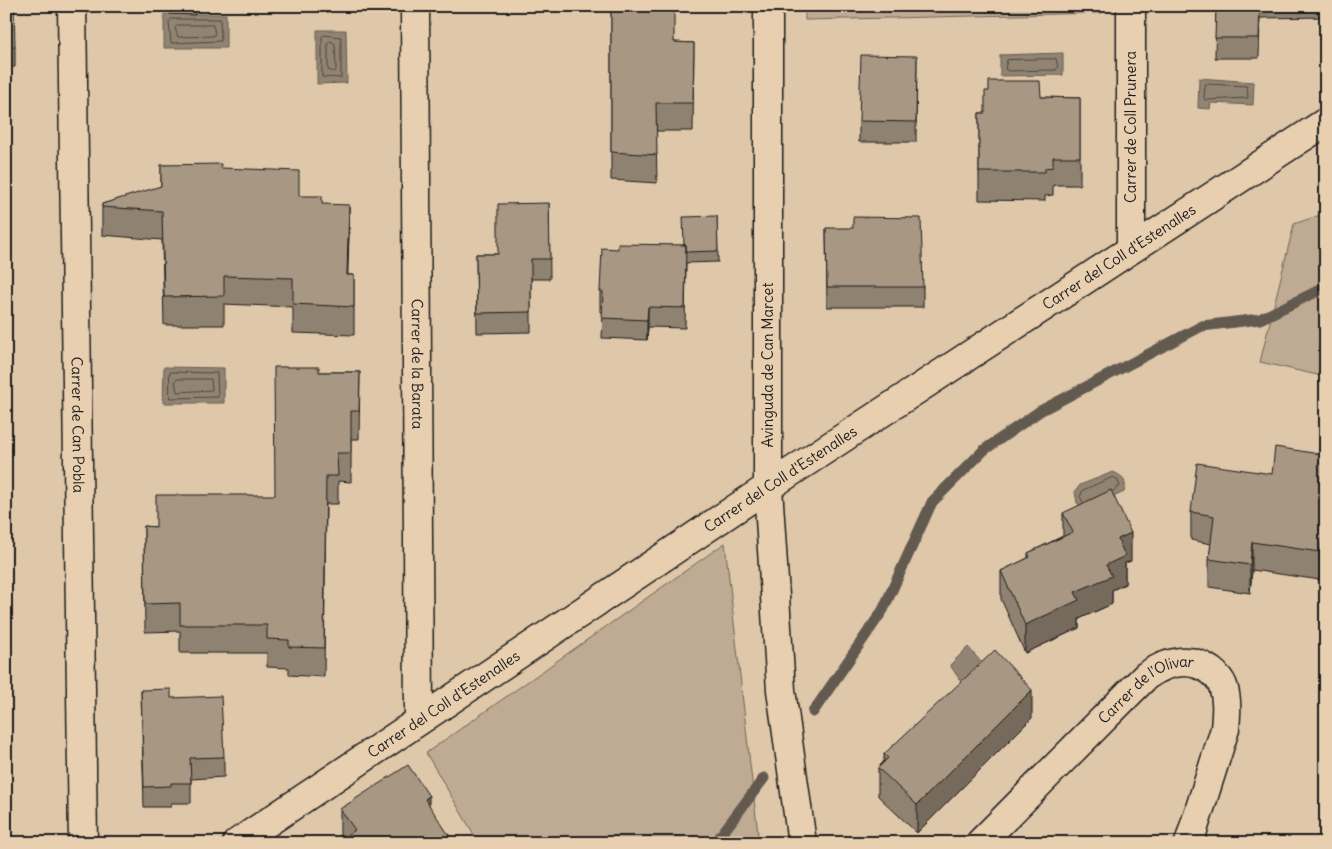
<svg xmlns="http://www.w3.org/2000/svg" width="1332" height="849" font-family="Delius,sans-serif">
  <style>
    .green { fill: #bfab93; stroke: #6e6458 }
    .water { fill: #928472; stroke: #635a50 }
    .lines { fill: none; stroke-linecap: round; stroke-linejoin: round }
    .shore { stroke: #4b463e; stroke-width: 1 }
    .stream { stroke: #635a50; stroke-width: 11 }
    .minor-casing { stroke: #1c1c1c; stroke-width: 31 }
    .minor { stroke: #e7cfb0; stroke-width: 28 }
    .wall { fill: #908270; stroke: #1c1c1c }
    .shaded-wall { fill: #766a5b; stroke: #1c1c1c }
    .building { fill: #a89782; stroke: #1c1c1c }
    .labels { text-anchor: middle; stroke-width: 5; stroke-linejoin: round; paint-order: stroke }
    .street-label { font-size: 15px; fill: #1c1c1c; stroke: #e7cfb0 }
  </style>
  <rect width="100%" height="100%" fill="#dfc8aa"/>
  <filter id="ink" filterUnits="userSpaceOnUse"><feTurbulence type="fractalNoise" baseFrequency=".02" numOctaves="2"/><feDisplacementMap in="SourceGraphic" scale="10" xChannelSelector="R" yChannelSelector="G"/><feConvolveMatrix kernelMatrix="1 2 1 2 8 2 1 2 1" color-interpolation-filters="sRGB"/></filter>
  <g filter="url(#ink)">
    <path class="green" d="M805,6h296v7l-296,7z
      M1326,213v164l-66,-15 34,-138z
      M725,543l34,300h-280l-53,-90z"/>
    <path class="water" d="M164,14h62v34h-62z
      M317,30h29l1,53 -30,1z
      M1063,53v22l-63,1v-21z
      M1199,78l55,4 -1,23 -42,-2 -1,6 -12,-1z
      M164,367l60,1v35h-61z
      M1113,472c9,3 15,10 11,20l-37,17 -10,-6 -2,-11 5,-7z
      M968,647l27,31 -22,22 -23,-35z"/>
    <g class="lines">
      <path class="shore" d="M172,19h48l1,22 -50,2 -2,-21z
        M178,25h35l2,9 -2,2 -35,1 -3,-9z
        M324,35l17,2v41l-19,-1v-40z
        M331,41l4,3 1,26 -2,2 -6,-2v-26z
        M1056,59l2,8 -2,3 -48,1 -3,-2 2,-9z
        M1206,84l41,2 1,12 -43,2 -1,-2z
        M170,372l47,1 1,24 -48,1z
        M177,379h34l1,11 -35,2 -2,-11z
        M1083,502l-3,-5 3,-7 30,-13 4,2 3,7 -7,5"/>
      <path class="stream" d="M813,712l70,-102 49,-108 52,-52 56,-39 162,-85 58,-7 66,-32
        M715,843l49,-65"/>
      <g class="minor-casing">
        <g id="minor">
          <path id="s1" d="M72,6l11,837"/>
          <path id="s2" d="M415,6l4,714"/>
          <path d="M768,6v481l13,203 21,153"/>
          <path d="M1131,6v242"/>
          <path id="s3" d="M237,843l531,-356 558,-365"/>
          <path id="s4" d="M980,843l166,-167c20,-14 43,-21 65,-5 5,4 10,9 12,15 5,15 3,29 2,43l-36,114"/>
        </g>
      </g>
      <use href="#minor" class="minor"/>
    </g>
    <path class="wall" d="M6,6l9,41v20h-5v19h-4z
      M170,6h26l-1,9 -25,-1z
      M611,6l63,36 20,1 -1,88h-37l1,52 -46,-3z
      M1216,6h110v11l-66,1 -1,40h-44z
      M917,56l-1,86h-57v-21z
      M1041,97l39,1v87h-27v10l-8,1v5l-66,-1v-87h6z
      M161,165l60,3 101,36 27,30 -2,41h7v60l-61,-2v-26l-69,-3v21h-60l-2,-85 -60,-5v-31l59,-17z
      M549,203l1,76h-19v53l-54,1 -1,-79h22z
      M717,216l1,46 -32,1 -1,65 -37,-1 -1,13 -45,-2 1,-26h-3v-20l18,-43 66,-4z
      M826,228l97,59v20h-96z
      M319,372h41l-1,67h-8v43l-13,-1v23h-12l-2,173 -35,-2v-7l-22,-1v-14h-87v-22l-35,1 -1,-106 12,1 119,-32z
      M1326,455v86l-6,39 -68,-10 -2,23 -41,-6v-28l2,-15 -20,-4v-28l81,-38z
      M1063,513l68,48 -6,2v21l-13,6v14l-33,15v9l-54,25 -24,-54v-28l27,-13v-5l35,-17z
      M141,690l30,8 53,59v20l-33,2v24h-20v4h-27z
      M1032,718l-115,115 -39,-37v-28l6,-7v-7z
      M429,805l-87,34 -2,-2v-28z"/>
    <path class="shaded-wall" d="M349,205v29l-2,69v-28z
      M648,307v20l-1,13v-20z
      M1326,513v28l-6,39v-28z
      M1131,533v28l-6,2v21l-13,6v14l-33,15v9l-54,25v-28l50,-33 31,-27 12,-26z
      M1252,542v28l-2,23v-28z
      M1032,690v28l-115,115v-28z
      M429,796v28l-4,-25z"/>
    <path class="building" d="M6,6h8l1,41h-6l1,19h-4z
      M611,6h63v36l20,1 -1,60h-37l1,52 -46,-3z
      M1216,6h44l-1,32h-44z
      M861,55l56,1 -1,66 -57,-1z
      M989,81h51l1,16 39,1v59h-27v10l-8,1v4h-66v-59h6v-22h4z
      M221,164v4l78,3v25h23v8l27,1 -2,70h7v32l-61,-3v-26l-69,-2v20l-60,1 -2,-86 -60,-4v-3l59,-18v-21z
      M549,203l1,56h-19v53l-54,1 -1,-59h22v-50z
      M717,216l1,35 -32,1v-7h-2l-1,-28z
      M853,217l68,1 2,69h-96l-1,-59h27z
      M618,244l68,1 -1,63 -37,-1 -1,13 -45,-2 1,-26h-3l2,-44 16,1z
      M274,367h45v5h41l-1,39h-8v42h-14l1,23h-12l-2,172 -35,-1v-7l-22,-1v-14h-87v-22l-35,1 -1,-78 12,1v-32h119z
      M1275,447l51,8v58l-6,39 -68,-10 -2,23 -41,-6 5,-43 -23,-4 6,-49 75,11z
      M1111,490l20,43 -13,6 7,17 -19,9 6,11 -37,16 4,8 -54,25 -24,-54 29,-14 -2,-4 45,-21 -10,-19z
      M995,650l37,40 -115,115 -39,-37 10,-10 -4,-4z
      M171,689v9l50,-2 3,61 -34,1 1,25h-20v3l-27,1 -3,-97z
      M408,765l21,31 -4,3 29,44h-117l18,-13 -15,-21z"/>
  </g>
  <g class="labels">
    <g class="street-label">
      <text transform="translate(1131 127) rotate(-90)" y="5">Carrer de Coll Prunera</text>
      <text dy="5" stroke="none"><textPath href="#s3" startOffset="1059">Carrer del Coll d'Estenalles</textPath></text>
      <text dy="5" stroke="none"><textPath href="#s2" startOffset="358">Carrer de la Barata</textPath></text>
      <text transform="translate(768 365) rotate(-90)" y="5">Avinguda de Can Marcet</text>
      <text dy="5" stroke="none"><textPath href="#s1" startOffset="419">Carrer de Can Pobla</textPath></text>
      <text dy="5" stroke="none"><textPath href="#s3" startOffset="654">Carrer del Coll d'Estenalles</textPath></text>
      <text dy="5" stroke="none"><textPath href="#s4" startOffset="229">Carrer de l'Olivar</textPath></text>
      <text dy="5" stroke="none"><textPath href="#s3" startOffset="249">Carrer del Coll d'Estenalles</textPath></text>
    </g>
  </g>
  <rect width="1332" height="849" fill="none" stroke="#e7cfb0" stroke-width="25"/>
  <rect x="12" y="12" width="1307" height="824" fill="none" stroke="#1c1c1c" stroke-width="2" filter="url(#ink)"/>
</svg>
